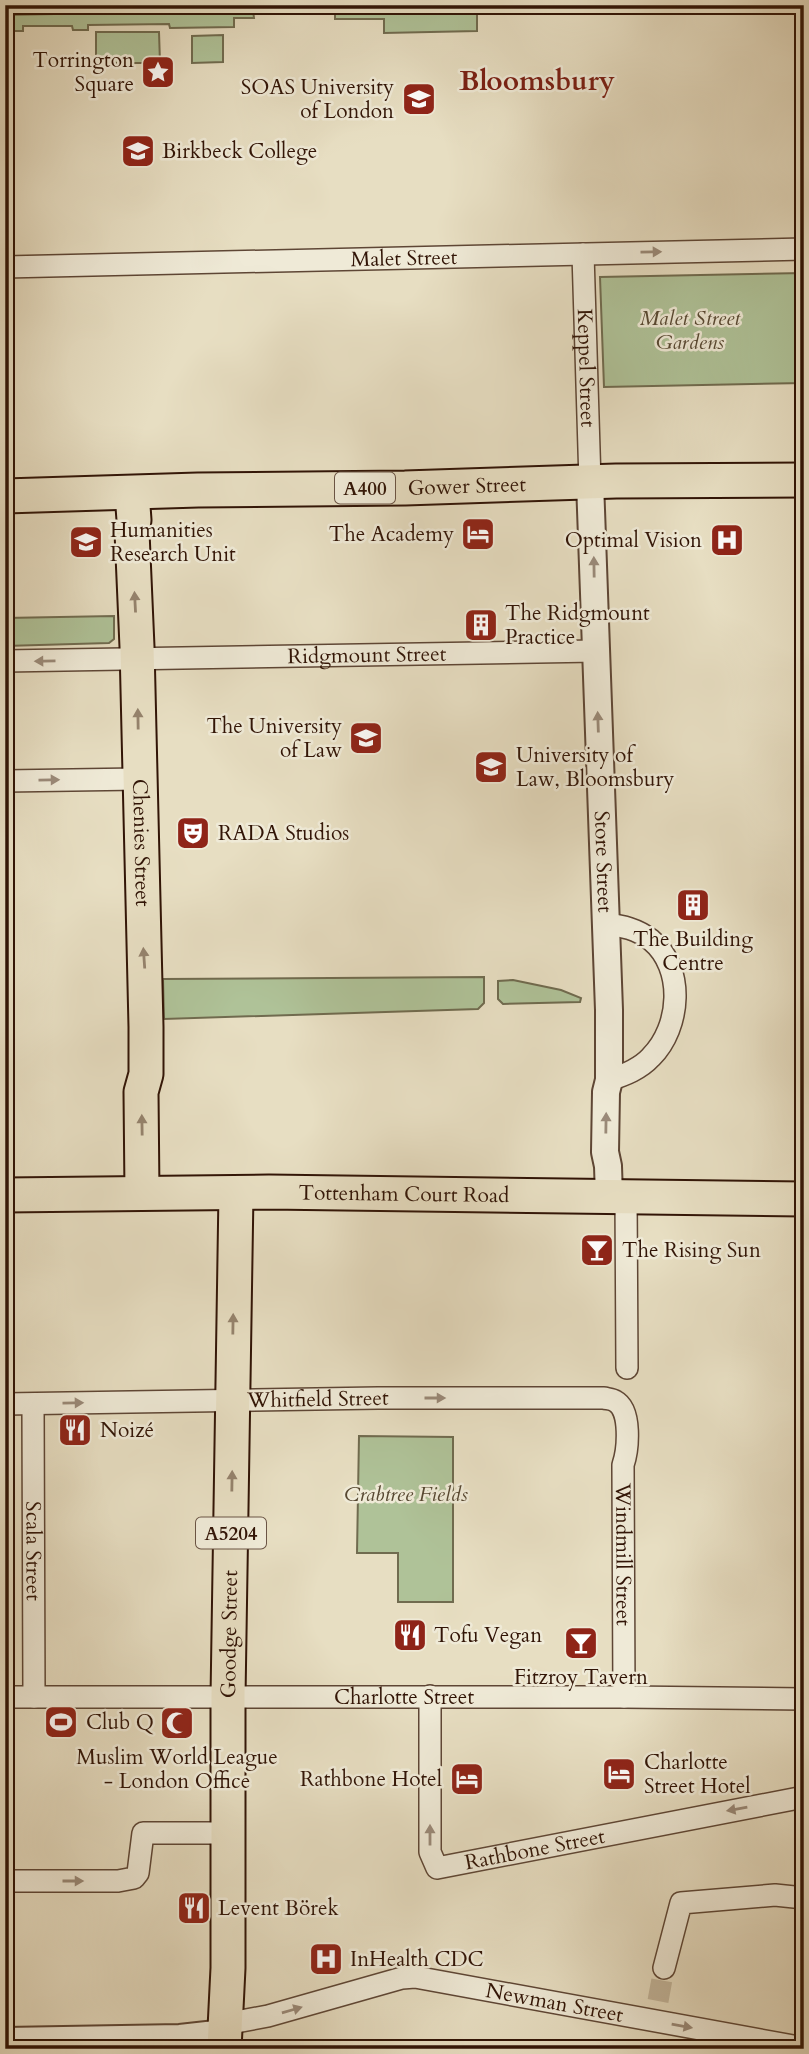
<svg xmlns="http://www.w3.org/2000/svg" width="809" height="2054" font-family="Cardo,serif">
  <style>
    .green { fill: #afc298; stroke: #706b4f; stroke-width: 2 }
    .lines { fill: none; stroke-linecap: round; stroke-linejoin: round }
    .minor-tunnel { stroke: #c3b69c; stroke-width: 21; stroke-dasharray: 21 10; stroke-linecap: butt }
    .minor-casing { stroke: #5e4635; stroke-width: 24 }
    .tertiary-casing { stroke: #5e4635; stroke-width: 30 }
    .primary-casing { stroke: #311406; stroke-width: 37 }
    .minor { stroke: #efead7; stroke-width: 21 }
    .tertiary { stroke: #efead7; stroke-width: 26 }
    .primary { stroke: #e7dec2; stroke-width: 33 }
    .oneway { fill: #9a8a79 }
    .oneway2 { fill: #95836d }
    .labels { text-anchor: middle; stroke-width: 5; stroke-linejoin: round; paint-order: stroke }
    .shield { fill: #efead7; stroke: #6a5445; stroke-width: 2 }
    .shield-label { font-size: 19px; font-weight: bold; fill: #311406 }
    .poi-label { font-size: 21px; fill: #311406; stroke: #efead7; text-anchor: start }
    .street-label { font-size: 21px; fill: #311406; stroke: #efead7 }
    .park-label { font-size: 21px; font-style: italic; fill: #574832; stroke: #efead7 }
    .district-label { font-size: 28px; font-weight: bold; fill: #7a1f14; stroke: #efead7 }
  </style>
  <rect width="100%" height="100%" fill="#e7dec2"/>
  <filter id="stains"><feTurbulence type="fractalNoise" baseFrequency=".00286" numOctaves="4"/><feColorMatrix values="0 0 0 0 .2 0 0 0 0 .09 0 0 0 0 .02 0 0 0 .5 -.17"/></filter>
  <radialGradient id="worn" r=".72"><stop offset=".6" stop-color="#630" stop-opacity="0"/><stop offset="1" stop-color="#630" stop-opacity=".3"/></radialGradient>
  <path class="green" d="M335,5h142v26l-93,2v-14h-49z
    M253,10l1,8h-20v9l-64,1 -1,-4 -81,1v5h-15l-1,-4h-49v5h-16v-5h-2v-11z
    M96,32h63l1,31h-64z
    M223,35v27l-31,1v-27z
    M804,273v110l-200,4 -4,-110z
    M114,616v23l-5,4 -104,3v-28z
    M484,977v26l-6,6 -314,10 -1,-40z
    M513,980l48,10 20,8 -1,4 -77,2 -5,-5v-18z
    M359,1436l94,1v165h-55v-49h-41z"/>
  <g class="lines">
    <path class="minor-tunnel" d="M658,2001l6,-33"/>
    <g class="minor-casing">
      <g id="minor">
        <path id="s1" d="M583,254l7,228"/>
        <path id="s2" d="M5,267l799,-18"/>
        <path id="s3" d="M5,661l591,-10"/>
        <path d="M5,781l134,-2"/>
        <path d="M606,924c17,2 31,5 45,16 34,28 30,87 0,117 -11,12 -26,18 -42,23"/>
        <path d="M626,1197l1,171"/>
        <path id="s4" d="M5,1404l373,-6h226c4,1 8,1 11,3 17,9 13,49 8,64l1,232"/>
        <path id="s5" d="M33,1404l1,293"/>
        <path id="s6" d="M430,1696v156l7,16 367,-71"/>
        <path id="s7" d="M5,1697h619l180,2"/>
        <path d="M5,1881h113l16,-3 4,-5 5,-40h85"/>
        <path d="M664,1968l17,-65 94,-8 29,3"/>
        <path id="s8" d="M225,2024l43,-8 134,-38 13,-1 389,71"/>
      </g>
    </g>
    <g class="tertiary-casing">
      <g id="tertiary">
        <path id="s9" d="M590,482l19,528v70l-3,12 -1,60 3,14 1,31"/>
        <path d="M5,2041l175,-3 45,-5"/>
      </g>
    </g>
    <g class="primary-casing">
      <g id="primary">
        <path id="s10" d="M132,493l2,27 -2,12 5,115 9,380v47l-5,18 1,101"/>
        <path id="s11" d="M5,496l193,-6 207,-2 211,-7 188,-1"/>
        <path id="s12" d="M5,1195l264,-3 535,7"/>
        <path id="s13" d="M224,2049l4,-81v-271l8,-504"/>
      </g>
    </g>
    <use href="#minor" class="minor"/>
    <use href="#tertiary" class="tertiary"/>
    <use href="#primary" class="primary"/>
  </g>
  <defs><path id="oneway-solid" d="M-6-.8H1V-3.2L6.5 0L1 3.2V.8H-6Z" transform="scale(1.75)"/></defs>
  <g class="oneway">
    <use href="#oneway-solid" transform="translate(651 252) rotate(-1)"/>
    <use href="#oneway-solid" transform="translate(594 567) rotate(-91)"/>
    <use href="#oneway-solid" transform="translate(45 661) rotate(179)"/>
    <use href="#oneway-solid" transform="translate(598 722) rotate(-92)"/>
    <use href="#oneway-solid" transform="translate(49 780) rotate(-1)"/>
    <use href="#oneway-solid" transform="translate(606 1123) rotate(-89)"/>
    <use href="#oneway-solid" transform="translate(435 1398)"/>
    <use href="#oneway-solid" transform="translate(73 1403) rotate(-1)"/>
    <use href="#oneway-solid" transform="translate(737 1809) rotate(170)"/>
    <use href="#oneway-solid" transform="translate(430 1835) rotate(-90)"/>
    <use href="#oneway-solid" transform="translate(73 1881)"/>
    <use href="#oneway-solid" transform="translate(292 2010) rotate(-16)"/>
    <use href="#oneway-solid" transform="translate(682 2026) rotate(10)"/>
  </g>
  <g class="oneway2">
    <use href="#oneway-solid" transform="translate(135 602) rotate(-93)"/>
    <use href="#oneway-solid" transform="translate(138 719) rotate(-91)"/>
    <use href="#oneway-solid" transform="translate(144 958) rotate(-94)"/>
    <use href="#oneway-solid" transform="translate(142 1125) rotate(-91)"/>
    <use href="#oneway-solid" transform="translate(233 1324) rotate(-89)"/>
    <use href="#oneway-solid" transform="translate(232 1481) rotate(-89)"/>
  </g>
  <defs>
    <g id="sight-square" transform="scale(1.75)"><rect x="-9" y="-9" width="18" height="18" rx="4" fill="#8f2418" stroke="#efead7"/><path d="M0-6L1.8-2.2L6-1.7L2.9 1.2L3.7 5.4L0 3.3L-3.7 5.4L-2.9 1.2L-6-1.7L-1.8-2.2Z" fill="#fff"/></g>
    <g id="university-square" transform="scale(1.75)"><rect x="-9" y="-9" width="18" height="18" rx="4" fill="#8f2418" stroke="#efead7"/><path d="M0-5L7-2L0 1L-7-2ZM-4 1L0 2.5L4 1V4Q0 6-4 4Z" fill="#fff"/></g>
    <g id="hotel-square" transform="scale(1.75)"><rect x="-9" y="-9" width="18" height="18" rx="4" fill="#8f2418" stroke="#efead7"/><path d="M-6-4.5h1.5V1H6V5H4.5V3h-9V5H-6ZM-4 0a1.8 1.8 0 1 1 3.6 0ZM.5 0V-2.5h3Q6-2.5 6 0Z" fill="#fff"/></g>
    <g id="hospital-square" transform="scale(1.75)"><rect x="-9" y="-9" width="18" height="18" rx="4" fill="#8f2418" stroke="#efead7"/><path d="M-5-5h3v3.5h4V-5h3V5h-3V1.5h-4V5h-3Z" fill="#fff"/></g>
    <g id="building-square" transform="scale(1.75)"><rect x="-9" y="-9" width="18" height="18" rx="4" fill="#8f2418" stroke="#efead7"/><path d="M-4-6H4V6H1V3H-1V6H-4ZM-2.5-4.3h1.7v1.8h-1.7ZM.8-4.3h1.7v1.8H.8ZM-2.5-1h1.7V.8h-1.7ZM.8-1h1.7V.8H.8Z" fill="#fff"/></g>
    <g id="theatre-square" transform="scale(1.75)"><rect x="-9" y="-9" width="18" height="18" rx="4" fill="#8f2418" stroke="#efead7"/><path d="M-5-5.5Q0-4 5-5.5V0Q5 5 0 6Q-5 5-5 0ZM-3.3-2.5H-1v1.5H-3.3ZM1-2.5H3.3v1.5H1ZM-2.8 1Q0 5.5 2.8 1Z" fill="#fff"/></g>
    <g id="bar-square" transform="scale(1.75)"><rect x="-9" y="-9" width="18" height="18" rx="4" fill="#8f2418" stroke="#efead7"/><path d="M-6-5H6L.8 .8V4.5H3.5V6h-7V4.5H-.8V.8Z" fill="#fff"/></g>
    <g id="restaurant-square" transform="scale(1.75)"><rect x="-9" y="-9" width="18" height="18" rx="4" fill="#8f2418" stroke="#efead7"/><path d="M-5-6h1v4h1v-4h1v4h1v-4h1v5L-1.5 .5V6h-2V.5L-5-1ZM5-6V6H3V1.5H1.5Q1.5-4 5-6Z" fill="#fff"/></g>
    <g id="stadium-square" transform="scale(1.75)"><rect x="-9" y="-9" width="18" height="18" rx="4" fill="#8f2418" stroke="#efead7"/><path d="M0-5a6.5 5 0 1 0 0 10a6.5 5 0 1 0 0-10ZM-3.5-1.8h7v3.6h-7Z" fill="#fff"/></g>
    <g id="mosque-square" transform="scale(1.75)"><rect x="-9" y="-9" width="18" height="18" rx="4" fill="#8f2418" stroke="#efead7"/><path d="M3.5-4.9A6 6 0 1 0 3.5 4.9A5 5 0 1 1 3.5-4.9Z" fill="#fff"/></g>
  </defs>
  <g fill-rule="evenodd">
    <use href="#sight-square" x="158" y="72"/>
    <use href="#university-square" x="419" y="99"/>
    <use href="#university-square" x="138" y="151"/>
    <use href="#hotel-square" x="478" y="534"/>
    <use href="#hospital-square" x="727" y="540"/>
    <use href="#university-square" x="86" y="542"/>
    <use href="#building-square" x="481" y="625"/>
    <use href="#university-square" x="366" y="738"/>
    <use href="#university-square" x="491" y="767"/>
    <use href="#theatre-square" x="193" y="833"/>
    <use href="#building-square" x="693" y="905"/>
    <use href="#bar-square" x="597" y="1250"/>
    <use href="#restaurant-square" x="75" y="1430"/>
    <use href="#restaurant-square" x="410" y="1635"/>
    <use href="#bar-square" x="581" y="1643"/>
    <use href="#stadium-square" x="61" y="1722"/>
    <use href="#mosque-square" x="177" y="1723"/>
    <use href="#hotel-square" x="619" y="1774"/>
    <use href="#hotel-square" x="467" y="1779"/>
    <use href="#restaurant-square" x="194" y="1908"/>
    <use href="#hospital-square" x="326" y="1959"/>
  </g>
  <g class="labels">
    <g class="shield">
      <rect x="335" y="472.5" width="60" height="31" rx="5"/>
      <rect x="196" y="1517.5" width="70" height="31" rx="5"/>
    </g>
    <g class="shield-label">
      <text x="365" y="495">A400</text>
      <text x="231" y="1540">A5204</text>
    </g>
    <g class="poi-label">
      <text x="134" y="67" text-anchor="end">Torrington<tspan x="134" dy="24">Square</tspan></text>
      <text x="394" y="94" text-anchor="end">SOAS University<tspan x="394" dy="24">of London</tspan></text>
      <text x="162" y="158">Birkbeck College</text>
      <text x="110" y="537">Humanities<tspan x="110" dy="24">Research Unit</tspan></text>
      <text x="454" y="541" text-anchor="end">The Academy</text>
      <text x="702" y="547" text-anchor="end">Optimal Vision</text>
      <text x="505" y="620">The Ridgmount<tspan x="505" dy="24">Practice</tspan></text>
      <text x="342" y="733" text-anchor="end">The University<tspan x="342" dy="24">of Law</tspan></text>
      <text x="516" y="762">University of<tspan x="516" dy="24">Law, Bloomsbury</tspan></text>
      <text x="218" y="840">RADA Studios</text>
      <text x="693" y="946" text-anchor="middle">The Building<tspan x="693" dy="24">Centre</tspan></text>
      <text x="622" y="1257">The Rising Sun</text>
      <text x="100" y="1437">Noizé</text>
      <text x="434" y="1642">Tofu Vegan</text>
      <text x="581" y="1684" text-anchor="middle">Fitzroy Tavern</text>
      <text x="86" y="1729">Club Q</text>
      <text x="177" y="1764" text-anchor="middle">Muslim World League<tspan x="177" dy="24">- London Office</tspan></text>
      <text x="644" y="1769">Charlotte<tspan x="644" dy="24">Street Hotel</tspan></text>
      <text x="442" y="1786" text-anchor="end">Rathbone Hotel</text>
      <text x="218" y="1915">Levent Börek</text>
      <text x="350" y="1966">InHealth CDC</text>
    </g>
    <g class="street-label">
      <text dy="7" stroke="none"><textPath href="#s2" startOffset="399">Malet Street</textPath></text>
      <text dy="7" stroke="none"><textPath href="#s1" startOffset="114">Keppel Street</textPath></text>
      <text dy="7" stroke="none"><textPath href="#s11" startOffset="462">Gower Street</textPath></text>
      <text dy="7" stroke="none"><textPath href="#s3" startOffset="362">Ridgmount Street</textPath></text>
      <text dy="7" stroke="none"><textPath href="#s10" startOffset="350">Chenies Street</textPath></text>
      <text dy="7" stroke="none"><textPath href="#s9" startOffset="380">Store Street</textPath></text>
      <text dy="7" stroke="none"><textPath href="#s12" startOffset="399">Tottenham Court Road</textPath></text>
      <text dy="7" stroke="none"><textPath href="#s4" startOffset="313">Whitfield Street</textPath></text>
      <text dy="7" stroke="none"><textPath href="#s5" startOffset="147">Scala Street</textPath></text>
      <text dy="7" stroke="none"><textPath href="#s4" startOffset="768">Windmill Street</textPath></text>
      <text dy="7" stroke="none"><textPath href="#s13" startOffset="415">Goodge Street</textPath></text>
      <text dy="7" stroke="none"><textPath href="#s7" startOffset="399">Charlotte Street</textPath></text>
      <text dy="7" stroke="none"><textPath href="#s6" startOffset="273">Rathbone Street</textPath></text>
      <text dy="7" stroke="none"><textPath href="#s8" startOffset="338">Newman Street</textPath></text>
    </g>
    <g class="park-label">
      <text x="690" y="325">Malet Street<tspan x="690" dy="24">Gardens</tspan></text>
      <text x="406" y="1501">Crabtree Fields</text>
    </g>
    <g class="district-label">
      <text x="537" y="90">Bloomsbury</text>
    </g>
  </g>
  <rect width="809" height="2054" fill="none" stroke="#e7dec2" stroke-width="28"/>
  <rect x="7" y="7" width="795" height="2040" fill="none" stroke="#311406" stroke-width="3.5"/>
  <rect x="14" y="14" width="781" height="2026" fill="none" stroke="#311406" stroke-width="2"/>
  <rect width="100%" height="100%" filter="url(#stains)"/>
  <rect width="100%" height="100%" fill="url(#worn)"/>
</svg>
